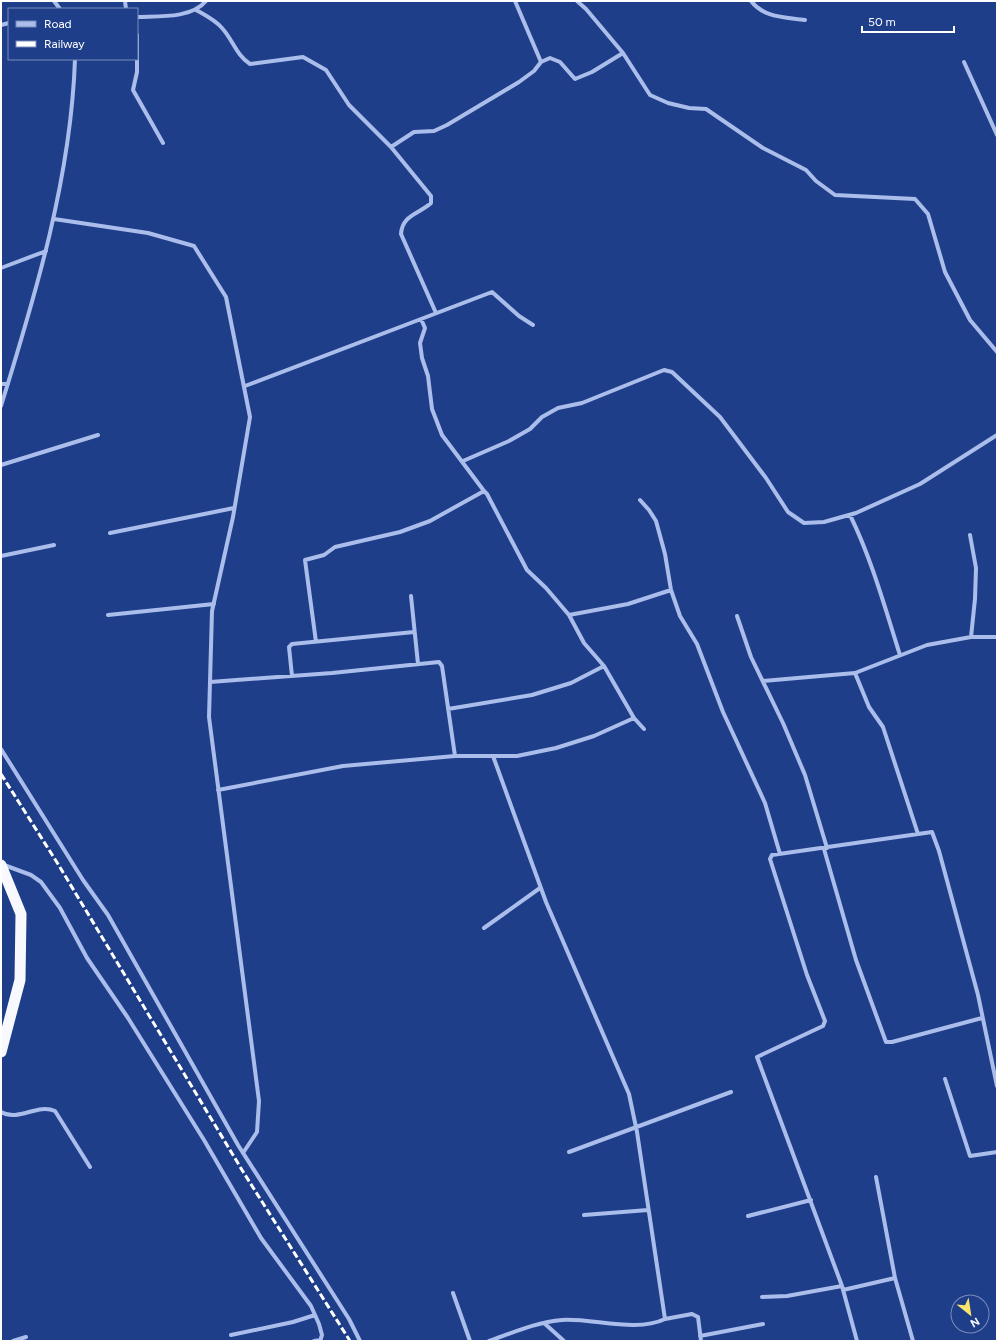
<svg xmlns="http://www.w3.org/2000/svg" width="998" height="1342" font-family="Figtree,sans-serif">
  <style>
    .lines { fill: none; stroke-linecap: round; stroke-linejoin: round }
    .minor { stroke: #abbeeb; stroke-width: 4 }
    .trunk { stroke: #f8f9fe; stroke-width: 11 }
    .rail { stroke: #fff; stroke-width: 3; stroke-dasharray: 7 3; stroke-linecap: butt }
  </style>
  <rect width="100%" height="100%" fill="#1f3e8a"/>
  <g class="lines">
    <path class="minor" d="M54,1l6,8
      M125,1l1,8
      M515,1l26,61
      M577,1l9,8 37,44 27,42 18,8 21,5 17,1 57,39 43,22 10,11 19,14 80,4 13,15 17,58 25,48 27,32
      M751,1c13,17 34,16 54,19
      M196,10c9,5 19,10 26,18 11,12 14,27 28,36l53,-7 23,13 23,35 42,42 40,49v7c-12,11 -29,12 -30,31l35,79
      M137,17c21,-1 54,2 69,-16
      M1,25l8,-2
      M137,35v37l-4,18 30,53
      M964,62l33,73
      M391,147l23,-15 20,-1 13,-6 72,-43 15,-11 7,-9 9,-4 10,4 15,17 17,-7 31,-19
      M54,219l94,14 46,13 32,51 24,120 -17,100 -21,94 -3,106 50,384 -2,31 -14,21
      M1,268l45,-17
      M421,319l4,9 -5,15 2,15 6,18 4,33 10,26 42,56
      M1,384h7
      M245,386l247,-94 27,24 14,9
      M1,406c35,-113 70,-229 74,-347
      M463,461l46,-20 21,-12 12,-12 16,-9 24,-5 82,-33 8,2 48,45 46,61 22,34 16,11 20,-1 32,-9 64,-29 77,-49
      M1,465l97,-30
      M640,500l9,10 7,11 9,33 6,36 9,26 17,28 26,68 42,91 15,51
      M850,515c22,45 35,93 50,140
      M110,533l124,-25
      M970,535l6,33 -1,31 -4,38
      M1,556l53,-11
      M411,596l7,68
      M108,615l106,-11
      M569,615l59,-11 43,-14
      M737,616l14,41 32,66 22,52 22,73
      M316,642l-11,-82 19,-5 11,-8 65,-15 30,-11 54,-30 3,3 40,76 19,18 23,27 15,28 20,23 30,52 10,11
      M855,673l14,34 14,20 35,107
      M292,676l-3,-29 3,-3 122,-12
      M763,681l92,-8 72,-28 44,-8h26
      M210,682l122,-9 107,-11 3,4 13,90
      M448,709l84,-14 39,-12 33,-17
      M1,749l82,131 25,35 130,230 111,174 11,22
      M218,790l125,-24 112,-10h62l39,-8 38,-12 40,-18
      M824,849l32,111 30,82h6l90,-24
      M4,865l27,10 10,7 19,26 27,50 41,60 76,122 57,98 50,68 8,18 3,11 -2,6
      M484,928l56,-40
      M945,1079l25,77 27,-4
      M1,1112c18,10 36,-9 54,-1l35,56
      M569,1152l162,-60
      M876,1177l19,101 18,63
      M584,1215l64,-5
      M748,1216l63,-16
      M843,1290l52,-12
      M453,1293l17,48
      M762,1297l25,-1 55,-10
      M665,1319l27,-5 6,3 3,24
      M544,1323l20,18
      M231,1335l62,-13 22,-7
      M700,1336l63,-12
      M13,1341l13,-4
      M314,1341l7,-1
      M489,1341c23,-8 48,-19 73,-21 31,-2 74,13 103,-1l-28,-187 -8,-38 -83,-192 -53,-146
      M857,1341l-15,-55 -85,-229 66,-31 2,-5 -18,-46 -37,-116 2,-4 160,-23 7,19 39,144 19,91"/>
    <path class="trunk" d="M1,865l20,49 -1,66 -19,72"/>
    <path class="rail" d="M1,774l57,90 184,306 108,171"/>
  </g>
  <rect width="998" height="1342" fill="none" stroke="#ffffff" stroke-width="4"/>
  <rect x="8" y="8" width="130" height="52" fill="#1f3e8a" stroke="#798bb9"/>
  <rect x="16" y="21" width="20" height="6" fill="#abbeeb" stroke="#798bb9"/>
  <text x="44" y="28" font-size="12" fill="#ffffff">Road</text>
  <rect x="16" y="41" width="20" height="6" fill="#ffffff" stroke="#798bb9"/>
  <text x="44" y="48" font-size="12" fill="#ffffff">Railway</text>
  <g transform="translate(970 1314) rotate(150)"><circle r="19" fill="#1f3e8a" stroke="#798bb9"/>
  <path d="M0-3L7 15L0 10L-7 15Z" fill="#f9e56b"/>
  <text y="-6" font-size="11" font-weight="bold" text-anchor="middle" fill="#ffffff">N</text>
  </g>
  <path d="M862 26v6h92v-6" fill="none" stroke="#ffffff" stroke-width="2"/>
  <text x="868" y="26" font-size="12" fill="#ffffff" stroke="#1f3e8a" stroke-width="3" paint-order="stroke">50 m</text>
</svg>
